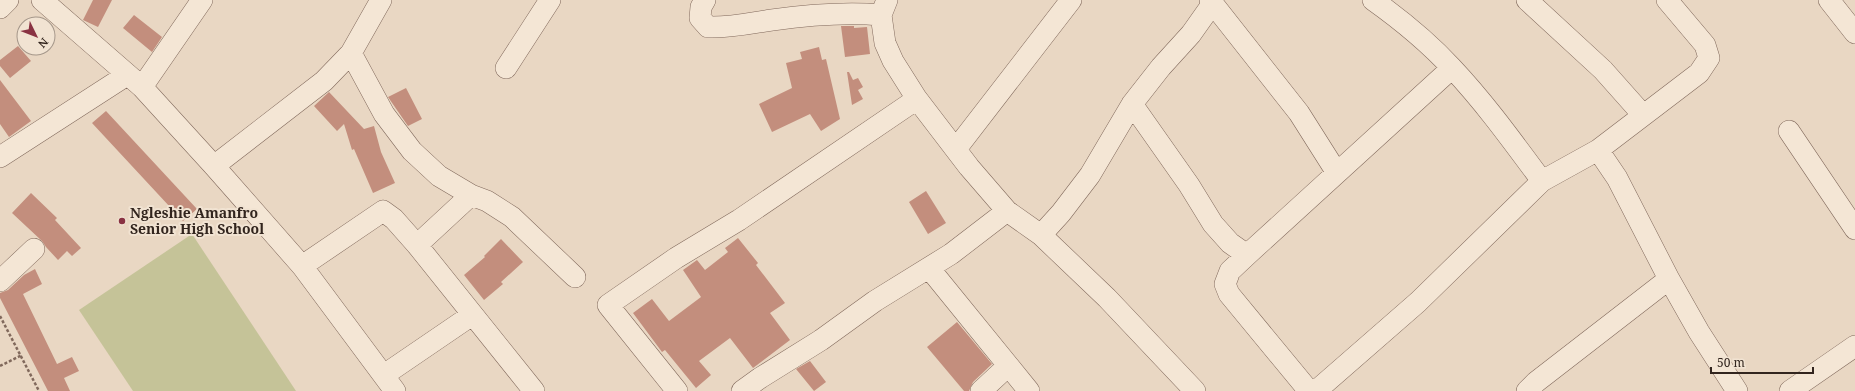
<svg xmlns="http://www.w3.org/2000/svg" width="1855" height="391" font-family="'Noto Serif',serif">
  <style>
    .green { fill: #c5c398 }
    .building { fill: #c38e7d }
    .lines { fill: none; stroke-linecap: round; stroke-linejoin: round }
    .minor-casing { stroke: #81695c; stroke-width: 22 }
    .path { stroke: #81695c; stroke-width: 2.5; stroke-dasharray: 3 2; stroke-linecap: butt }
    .minor { stroke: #f4e6d5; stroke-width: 21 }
    .poi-dot { fill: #893242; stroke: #f1e3d2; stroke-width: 1.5 }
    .labels { text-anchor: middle; stroke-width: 4; stroke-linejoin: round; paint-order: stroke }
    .poi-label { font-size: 14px; font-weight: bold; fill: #32251e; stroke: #f1e3d2; text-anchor: start }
  </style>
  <rect width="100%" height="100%" fill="#e9d7c3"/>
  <path class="green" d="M192,234l104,157h-163l-54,-81z"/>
  <path class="building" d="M93,0h19l-14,27 -15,-7z
    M134,15l28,22 -10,15 -29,-24z
    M841,26h13v2l13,-1 3,27 -25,3z
    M18,46l13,15 -21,17 -10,-12v-6z
    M819,47l3,13 4,-1 14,60 -19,12 -11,-17 -38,18 -13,-28 33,-16 -6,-25 16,-4 -2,-7z
    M847,72h2l4,8 5,-2 5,9 -5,3 5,9 -11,6z
    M0,80l31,41 -22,16 -9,-13z
    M406,88l16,31 -14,7 -20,-29z
    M329,92l35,37 10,-3 7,26 14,31 -22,10 -19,-44 -2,1 -8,-26 -7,7 -23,-25z
    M106,111l91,98 -14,12 -91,-98z
    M926,191l20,32 -18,11 -19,-32z
    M31,193l26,25 -2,2 26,28 -9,8 -5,-5 -9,9 -12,-13 -4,-6 -30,-28z
    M738,238l20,25 -2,2 29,38 -15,10 20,27 -37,28 -23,-30 -31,23 12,14 -15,13 -31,-38 -3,2 -29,-39 19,-14 17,22 32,-24 -18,-27 14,-10 8,10 23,-18 -3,-4z
    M501,239l22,23 -22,20 2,2 -19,16 -20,-25 21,-18 -1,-1z
    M35,269l7,15 -19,10 34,70 15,-7 7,14 -15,7 6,13h-22l-48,-93v-5l8,-3 16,-15z
    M957,322l35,42 -19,18 -4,9h-5l-37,-44z
    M810,361l16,21 -12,9 -18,-22z"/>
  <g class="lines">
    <g class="minor-casing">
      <path id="minor" d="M42,0l100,87 72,79 88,100 93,125
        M705,0l-4,7 -1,11 8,9c22,1 43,-4 64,-7 36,-5 73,-8 109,-5
        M887,0l-6,15 4,28 8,18 24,38 52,68 38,44 34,24 66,63 88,93
        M1210,0l89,113 38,60
        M1373,0c28,20 56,43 79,68 33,35 61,74 90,113
        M1527,0l76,70 40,45
        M1829,0l26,33
        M0,8l8,-8
        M351,53l33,61 28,37 27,25 32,19 16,6 25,16 63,60
        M506,68l44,-68
        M142,87l60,-87
        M1132,104l57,81 24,39 17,19 17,12
        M1789,131l66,98
        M956,149l115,-149
        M0,157l127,-82
        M214,166l110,-85 27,-28 30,-53
        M1041,235l20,-22 29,-38 42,-71 29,-37 30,-33 22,-31
        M417,245l54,-50
        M302,266l81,-55 11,8 23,26 117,146
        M929,268l100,123
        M1669,279l30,53 38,59
        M0,281l34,-32
        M384,375l88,-60
        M677,391l-69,-86 68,-47 63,-38 178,-121
        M742,391l18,-13 61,-38 54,-39 76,-47 56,-43
        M981,391l27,-25
        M1309,391l-80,-97 -4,-10 5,-13 17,-16 205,-187
        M1316,391l102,-89 124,-121 56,-31 101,-77 10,-15 -4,-13 -38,-45
        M1527,391l9,-9 133,-103 -52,-101 -19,-28
        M1790,391l65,-45"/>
    </g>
    <path class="path" d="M0,316l39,75
      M0,366l22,-11"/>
    <use href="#minor" class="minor"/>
  </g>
  <circle class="poi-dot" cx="122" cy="221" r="4"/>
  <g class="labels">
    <g class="poi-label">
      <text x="130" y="218">Ngleshie Amanfro<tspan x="130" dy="16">Senior High School</tspan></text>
    </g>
  </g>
  <g transform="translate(36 36) rotate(133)"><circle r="19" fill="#f1e3d2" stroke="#a5978a"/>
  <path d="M0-3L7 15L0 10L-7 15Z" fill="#893242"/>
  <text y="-6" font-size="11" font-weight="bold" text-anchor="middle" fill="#32251e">N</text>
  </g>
  <path d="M1711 367v6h102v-6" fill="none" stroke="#32251e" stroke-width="2"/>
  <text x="1717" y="367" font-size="12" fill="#32251e" stroke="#f1e3d2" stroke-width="3" paint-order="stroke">50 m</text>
</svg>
